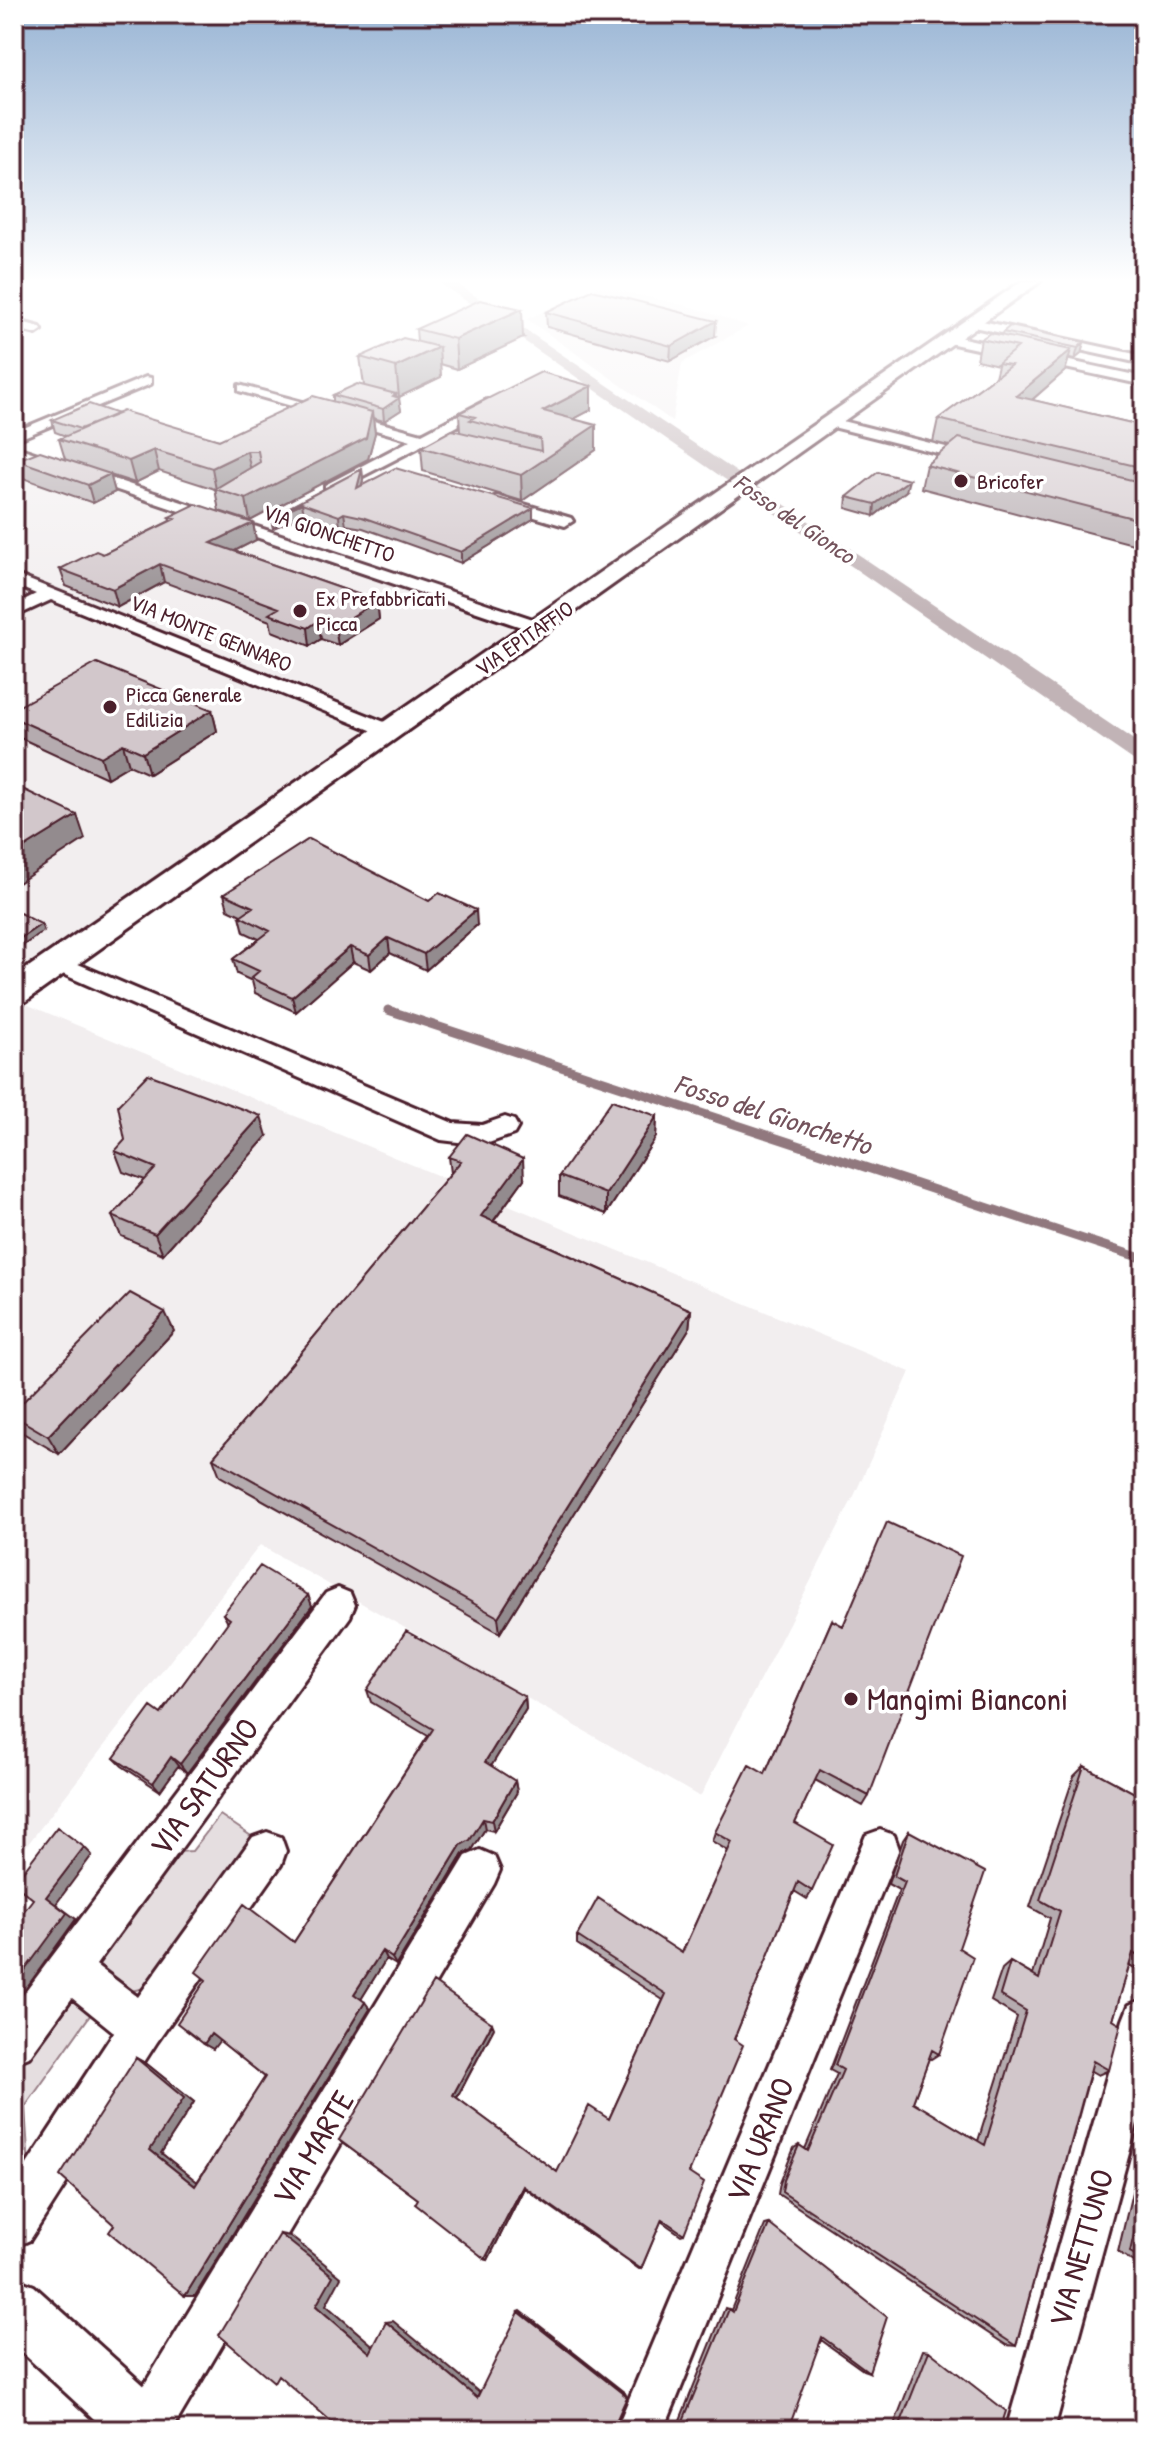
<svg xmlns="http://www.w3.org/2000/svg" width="1158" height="2444" font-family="'Patrick Hand',sans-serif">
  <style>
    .built { fill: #f2eeef }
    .green { fill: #e5dee0; stroke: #987e86; stroke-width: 2 }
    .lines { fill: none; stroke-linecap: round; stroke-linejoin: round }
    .stream { stroke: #91787e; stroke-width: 9 }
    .canal { fill: #c1b3b6; fill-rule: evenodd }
    .minor-casing { stroke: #4a1f2b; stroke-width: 6 }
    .tertiary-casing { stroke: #4a1f2b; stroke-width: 6 }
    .secondary-casing { stroke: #4a1f2b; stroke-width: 6 }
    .minor { fill: #fff; fill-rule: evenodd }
    .tertiary { fill: #fff; fill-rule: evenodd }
    .secondary { fill: #fff; fill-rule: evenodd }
    .wall { fill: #b5abaf; stroke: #4a1f2b; stroke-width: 2 }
    .shaded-wall { fill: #938b8e; stroke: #4a1f2b; stroke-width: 2 }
    .building { fill: #d2c7cb; stroke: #4a1f2b; stroke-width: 2 }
    .poi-dot { fill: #4a1f2b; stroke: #fff; stroke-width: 3 }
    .labels { text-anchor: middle; stroke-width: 7; stroke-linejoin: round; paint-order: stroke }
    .far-poi-label { font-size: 22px; fill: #4a1f2b; stroke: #fff; text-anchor: start }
    .far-street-label { font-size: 22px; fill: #4a1f2b; stroke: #fff }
    .far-water-label { font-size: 24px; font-style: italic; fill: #74535c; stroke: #fff }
    .water-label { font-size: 28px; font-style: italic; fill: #74535c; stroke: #fff }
    .near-poi-label { font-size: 32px; fill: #4a1f2b; stroke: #fff; text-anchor: start }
    .near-street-label { font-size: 32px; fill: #4a1f2b; stroke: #fff }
  </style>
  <rect width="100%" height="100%" fill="#fff"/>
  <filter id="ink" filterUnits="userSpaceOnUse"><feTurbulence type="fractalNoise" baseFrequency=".0125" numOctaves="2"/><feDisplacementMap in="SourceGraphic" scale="16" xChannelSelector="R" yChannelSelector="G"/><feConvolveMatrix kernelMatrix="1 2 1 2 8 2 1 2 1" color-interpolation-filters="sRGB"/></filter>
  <g filter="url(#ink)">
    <path class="built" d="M600,286l95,22 53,18 -66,37 -10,58 -145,-102z
      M14,456l506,172 -506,348z
      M14,999l896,373 -56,124 -154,301 -440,-252 -246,317z"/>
    <path class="green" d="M220,1815l37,25 -103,146 -51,11 -78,110 4,60 -15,20v-128l19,-26 19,-4 124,-177 16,-1z"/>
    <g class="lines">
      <path class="stream" d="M388,1010l756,249"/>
      <path class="canal" d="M437,281h16l691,466v17l-8,-2z"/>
      <g class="minor-casing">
        <path id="minor" d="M973,319l171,37v8l-175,-38 -2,-3z
          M14,320l26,7 2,3 -6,4 -22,-6z
          M949,335l195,42v8l-200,-43v-6z
          M146,377l5,1v6l-137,57v-9z
          M239,385l183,49 65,-34 12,3 -63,35v6h-11l-95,49 -5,-2v-6l86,-45 -172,-49z
          M830,418l156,39 2,3 -7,4 -156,-39v-6z
          M14,446l531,177 3,4 -3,4h-12l-519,-176z
          M497,496l74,22 2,3 -8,5 -74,-22v-6z
          M14,574l383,153 3,4 -10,6 -7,-2 -332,-135 -37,17v-12l22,-11 -22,-9z
          M57,955l396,168 29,2 23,-8 9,3 4,7 -4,7 -31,11 -42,-5 -392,-172 -4,-5z
          M338,1588l12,5 5,12 -5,12 -254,348 42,32 115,-160 14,-5 14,5 5,14 -5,14 -124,177 -127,198 -16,7v-63l100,-152 -42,-34 -43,59 -15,6v-56l312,-414z
          M880,1830l14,5 5,14 -235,581h-48l250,-595z
          M480,1850l14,6 6,14 -6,14 -322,546h-49l6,-20 337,-554z
          M1144,1999v99l-90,332h-48l117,-410 6,-15z"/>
      </g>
      <g class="tertiary-casing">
        <path id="tertiary" d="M14,2278l20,8 136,123 9,21h-73l-92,-85z"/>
      </g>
      <g class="secondary-casing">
        <path id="secondary" d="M1022,281h19l-1015,720 -12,3v-27z"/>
      </g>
      <use href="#minor" class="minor"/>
      <use href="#tertiary" class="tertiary"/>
      <use href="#secondary" class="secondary"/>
    </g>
    <path class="wall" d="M546,312l169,24 -45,25 -123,-34z
      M416,329l107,9 -66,31 -17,-5 1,13 -42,20h-2l4,13 -17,11 -11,-3 2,15 -7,26 -118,62 -31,-10 -4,-22 -56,-18 -24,12 -25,-8 5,17 -22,11 -70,-25 -6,-18 48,-1 -6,-20 7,-3 -11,-4 -3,-12 66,-6 101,26 114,-39v-6l31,-10 -4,-28 57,-16z
      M1003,332l81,10 -3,12 -6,5 -6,-1 -4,13 -33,29 112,26v121l-223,-59 5,-23 23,-19 -16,-4 5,-23 57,-42 3,-12 -21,-5 4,-21 21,-4z
      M591,386v24l-18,9 23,31 -74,51 -99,-30 -2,-24 39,-15 -1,-19z
      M362,469l1,11 -1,6 171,22v11l-72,44 -98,-35 -17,-3 -6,3 -36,-13 -31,13 -2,-11z
      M906,491l-32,25 -28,-8 1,-11z
      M169,517l84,6 3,17 -22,11 143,50 2,18 -41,26 -17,-6 -11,7 -38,-15 -2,-10 -106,-39 -46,25 -52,-21 -6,-17 43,-15 67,-33z
      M14,709l198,1 5,21 -68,43 -20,-9 -22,13 -93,-43z
      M224,894l205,7 48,24 -51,45 -36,-17 -19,17 -18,-8 -57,50 -41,-19 -3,-12 -15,-7 -4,-15 26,-20 -15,-7 -4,-16 1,-1 -13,-6z
      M657,1116l-1,21 -50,77 -47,-18v-20z
      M267,1136l-104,118 -42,-18 -9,-20 33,-36 -22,-8 -8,-21z
      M449,1157l75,22 -30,42 197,89 -2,19 -189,304 -280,-157 -7,-18 238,-285z
      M174,1331l-115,123 -36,-21 -9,-14v-8z
      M308,1595l4,11 -125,167 -9,-7 -18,25 -38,-25 -8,-8 47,-44 67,-91 -5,-9z
      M832,1620l37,176 -6,10 -48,-26 -20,43 17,68 -5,8 -13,-8 -60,148 -45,134 -5,61 -3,1 -20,-14 -20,48h-2l-115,-81 -36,72 -3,-1 -67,-60 -79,-59 155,-112 -37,70 100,74 52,-53 54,-119 -86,-56v-8l105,17 46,-102 -16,-10 3,-9 50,-58z
      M367,1690l158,7 1,12 -35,57 24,15 2,11 -23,39 -9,-2 -13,21 -9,4 -67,111 -10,-6 -25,40 9,10 -175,287h-10l-71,-71 22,-167 11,6 47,38 -33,51 36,29 68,-105 -46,-37 -6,9 -9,-5 90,-102 134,-206 -57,-34z
      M1084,1766l60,32v165l-9,5 -6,-3 -16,55 -4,50 -11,5 -7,-4 -75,275 -10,-1 -228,-151 2,-11 14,-35 5,-3 6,4 32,-75 -7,-4 69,-180 -11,-6 15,-44 6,-9 50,117 -20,106 -8,5 -2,-1 -16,44 65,39 39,-124 -26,-16 11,-32 8,-7 23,13 17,-57 -20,-11 44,-131z
      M1144,2141v127l-26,-16z
      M769,2224l100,148 -6,-2 -42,-30 -141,88 -2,-3 47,-117 6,2 34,-85z
      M923,2350l6,1 71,79h-108z"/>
    <path class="shaded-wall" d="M522,309l1,29 -66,31 -2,-30z
      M716,321l-1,15 -45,25 1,-15z
      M1084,342l-3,12 -6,5 3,-11z
      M439,347l2,30 -42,20 -3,-30z
      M1071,350l-6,21 -54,47 5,-22z
      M591,386v24l-47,25 -1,-24z
      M396,394l1,5 2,-1 2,12 -17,11 -1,-12 10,-13z
      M372,412l3,21 -7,26 -118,62 -4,-22z
      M596,425v25l-74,51 -1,-26z
      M154,450l5,21 -24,12 -6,-22z
      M247,451l4,21 -35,18 -4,-22z
      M362,469l1,11 -5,19 -1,-11z
      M110,474l5,18 -22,11 -5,-18z
      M909,480l-3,11 -32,25 1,-12z
      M302,503l2,12 -31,13 -2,-11z
      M533,508v11l-72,44v-11z
      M344,513l2,12 -6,3 -1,-12z
      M253,523l3,17 -41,21 -4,-18z
      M160,564l4,18 -46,25 -5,-18z
      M377,601l2,18 -41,26 -3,-18z
      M318,621l3,18 -11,7 -2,-18z
      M212,710l5,21 -68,43 -6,-21z
      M123,744l6,21 -22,13 -6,-21z
      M77,815l8,24 -67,44 -4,-11v-18z
      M476,910l1,15 -51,45 -2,-16z
      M41,924l3,7 -26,18 -3,-7z
      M388,938l2,15 -19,17 -2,-15z
      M350,947l3,15 -57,50 -4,-15z
      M261,1116l6,20 -104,118 -8,-20z
      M657,1116l-1,21 -50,77v-20z
      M523,1159l1,20 -41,56 -2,-19z
      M691,1310l-2,19 -189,304 -2,-16z
      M165,1312l9,19 -115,123 -11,-18z
      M308,1595l4,11 -125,167 -7,-9z
      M525,1697l1,12 -39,64 -2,-11z
      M171,1757l7,9 -18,25 -7,-8z
      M515,1781l2,11 -23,39 -2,-10z
      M483,1819l2,10 -13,21 -9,4 -67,111 -4,-7 69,-113z
      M84,1847l8,8 -36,49 20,15 -62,86v-20l32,-88z
      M382,1951l4,8 -26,42 -6,-7z
      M365,2002l5,7 -175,287h-10z
      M492,2023l2,5 -38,71 -3,-4z
      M211,2034l9,6 -7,9 -9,-5z
      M136,2058l11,6 47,38 -33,51 44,35 -10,-2 -45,-36z
      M523,2186l1,2 -36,72 -3,-1z
      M280,2234l10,2 51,41 -15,28 52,45 -8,3 -54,-47z
      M521,2311l104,82 2,4 -108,-85z
      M393,2321l88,73 -4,4 -91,-76z"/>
    <path class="building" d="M592,290l124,31 -45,25 -125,-34z
      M480,300l42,9 -67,30 -39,-10z
      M1010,326l74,16 -6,6 -75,-16z
      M990,333l81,17 -55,46 128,30v42l-206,-49 73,-54 -13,-2 20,-16 -37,-8z
      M403,338l36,9 -43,20 -36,-10z
      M541,372l50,14 -48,25 53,14 -75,50 -100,-28 31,-17 89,21 -1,-12 -70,-19 5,-3 -16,-4z
      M357,384l39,10 -3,2 6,2 -16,11 -50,-14z
      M313,396l59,16 -6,26 -120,61 -31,-10 45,-27 -2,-11h-11l-35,17 -58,-18 -25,11 -70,-22 64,-28 96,29z
      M89,404l29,10 -38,15 -28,-9z
      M959,438l185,45v38l-218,-56z
      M40,451l70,23 -22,11 -71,-25z
      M395,468l138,40 -72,44 -99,-35 -18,-4 -5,3 -37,-13 -31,14 91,-48 -5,19z
      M878,472l31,8 -34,24 -28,-7z
      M196,504l57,19 -42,20 166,58 -42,26 -17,-6 -10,7 -39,-14 10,-6 -119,-44 -47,25 -53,-20 36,-18 7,3 72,-35 -6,-2z
      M97,663l115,47 -69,43 -20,-9 -22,13 -87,-39v-9z
      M14,785l63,30 -63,39z
      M309,839l120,62 10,-8 37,17 -52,44 -36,-16 -19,17 -19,-8 -58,50 -41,-19 8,-7 -26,-12 37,-28 -30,-15 13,-9 -29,-13z
      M14,910l27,14 -26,18h-1z
      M148,1074l113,42 -106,118 -43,-18 44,-48 -41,-17 10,-11 -7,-35z
      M612,1100l45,16 -51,78 -47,-18z
      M467,1134l56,25 -42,57 210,94 -193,307 -285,-159 248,-297 -12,-4z
      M130,1293l35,19 -117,124 -34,-20v-5z
      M887,1522l74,34 -92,240 -49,-26 -25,53 38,22 -21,46 -14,-9 -64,157 9,6 -54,128 15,10 -20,51 -22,-15 -21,50 -118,-83 -38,73 -70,-55 3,-5 -79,-59 94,-158 59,41 -39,72 104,77 32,-66 20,13 57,-125 -89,-58 21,-38 84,55 50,-111 -17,-10 34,-67 16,9 67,-154 11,6z
      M260,1566l48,29 -128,169 -9,-7 -18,26 -39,-25 37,-51 10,7 69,-95 -7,-5z
      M406,1631l119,66 -40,65 30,19 -23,40 -9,-2 -13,21 -9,5 -69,113 -10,-7 -28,43 11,8 -180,294 -76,-64 5,-7 -54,-49 76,-118 48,40 -34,52 45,36 70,-109 -54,-43 -7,10 -27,-21 29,-43 -10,-8 48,-68 50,38 139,-213 -66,-39z
      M1084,1766l60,32v162l-11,-7 -20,67 8,5 -12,45 -16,-9 -77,285 -234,-154 2,-12 15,-35 9,6 35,-81 -8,-5 70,-183 -11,-6 15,-45 76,41 -26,76 14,9 -34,97 -7,-4 -19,52 72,43 41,-134 -26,-16 10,-33 29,17 21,-68 -20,-11z
      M57,1827l27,20 -38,50 21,16 -53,72v-61l19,-25 -19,-15v-1z
      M1144,2189v71l-14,-8z
      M769,2224l118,93 -18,55 -47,-35 -34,93h-105l-3,-2 49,-119 4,3z
      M280,2234l53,42 -17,30 54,47 16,-31 91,76 42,-86 108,85 -15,33h-271l-63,-55 -4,7 -55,-47z
      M929,2351l77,60 -6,19h-102z"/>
  </g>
  <linearGradient id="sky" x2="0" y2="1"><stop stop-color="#98b4d4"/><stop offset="0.45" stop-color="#fff"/><stop offset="1" stop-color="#fff" stop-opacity="0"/></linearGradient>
  <rect width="1158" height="623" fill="url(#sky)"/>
  <g class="poi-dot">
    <circle cx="961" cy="481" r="8"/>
    <circle cx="300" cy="611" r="8"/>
    <circle cx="110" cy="707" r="8"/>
    <circle cx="851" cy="1699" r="8"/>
  </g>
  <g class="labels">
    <g class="far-poi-label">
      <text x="977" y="489">Bricofer</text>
      <text x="316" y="606">Ex Prefabbricati<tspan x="316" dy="25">Picca</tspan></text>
      <text x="126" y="702">Picca Generale<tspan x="126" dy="25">Edilizia</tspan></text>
    </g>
    <g class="far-street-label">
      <text transform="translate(329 533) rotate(19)" y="8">VIA GIONCHETTO</text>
      <text transform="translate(211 633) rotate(22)" y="8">VIA MONTE GENNARO</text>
      <text transform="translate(524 638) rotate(-35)" y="8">VIA EPITAFFIO</text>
    </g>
    <g class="far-water-label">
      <text transform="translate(794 519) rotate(34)" y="8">Fosso del Gionco</text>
    </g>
    <g class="water-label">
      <text transform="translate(773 1114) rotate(18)" y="10">Fosso del Gionchetto</text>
    </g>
    <g class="near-poi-label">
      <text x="867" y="1710">Mangimi Bianconi</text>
    </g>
    <g class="near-street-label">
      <text transform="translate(204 1787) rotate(-54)" y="11">VIA SATURNO</text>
      <text transform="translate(760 2140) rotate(-68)" y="11">VIA URANO</text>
      <text transform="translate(313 2148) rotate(-59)" y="11">VIA MARTE</text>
      <text transform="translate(1081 2248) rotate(-74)" y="11">VIA NETTUNO</text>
    </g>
  </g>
  <rect width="1158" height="2444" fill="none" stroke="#fff" stroke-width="48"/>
  <rect x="24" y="24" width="1110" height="2396" fill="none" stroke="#4a1f2b" stroke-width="3" filter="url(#ink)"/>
</svg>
